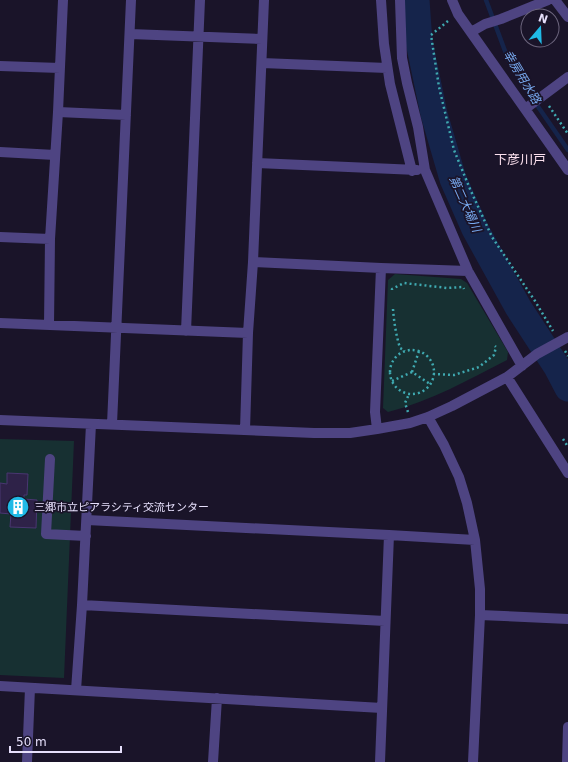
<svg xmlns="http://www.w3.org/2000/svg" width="568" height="762" font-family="'DejaVu Sans','Noto Sans JP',sans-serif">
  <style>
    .green { fill: #173032 }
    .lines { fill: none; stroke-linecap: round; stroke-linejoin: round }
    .stream { stroke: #15244b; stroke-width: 4.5 }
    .river { stroke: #15244b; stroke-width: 27 }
    .building { fill: #2e2248; stroke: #493671 }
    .path { stroke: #3fa9b0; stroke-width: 2.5; stroke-dasharray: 2 3; stroke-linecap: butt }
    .minor { stroke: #4e4482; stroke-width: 10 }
    .labels { text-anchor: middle; stroke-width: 3.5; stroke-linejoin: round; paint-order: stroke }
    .poi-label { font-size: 11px; fill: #e6dffb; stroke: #1a1429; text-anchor: start }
    .water-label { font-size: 12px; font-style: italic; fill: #78aaf0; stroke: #1a1429 }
    .quarter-label { font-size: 13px; fill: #fce1ee; stroke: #1a1429 }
  </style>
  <rect width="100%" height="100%" fill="#1a1429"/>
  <path class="green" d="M395,274l66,5 6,4 41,69 -1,8c-39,20 -76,41 -119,52l-5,-4 5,-128z
    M0,439l74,2 -10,237 -64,-3z"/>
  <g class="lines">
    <path class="stream" d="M486,0l22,59 22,36 38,55"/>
    <path class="river" d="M416,0l3,42 15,72 19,65 22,50 43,78 39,60 11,21"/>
  </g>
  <path class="building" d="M7,473l21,1 -1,21h-3v4l13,1 -1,28 -26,-1 1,-13 -11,-1v-30l7,1z"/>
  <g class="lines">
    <path class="path" d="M448,21l-17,14 8,52 15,63 16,39 22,48 43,64 18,30
      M549,106l19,28
      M392,290v-1l12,-6 43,5 16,-1 1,2
      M393,309c1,13 3,26 7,39l5,3
      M390 372a22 22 0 1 1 44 0a22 22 0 1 1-44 0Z
      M565,351l3,5
      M412,372l7,-21
      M433,374l21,1 25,-8 15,-12 2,-8 -1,-1
      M392,381l20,-9 18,12
      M408,412l-3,-9 4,-9
      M563,439l5,8"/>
    <path class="minor" d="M381,0l3,44 6,40 22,87
      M400,0l2,58 5,25 11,44 7,43 43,101 54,95
      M452,0l6,14 110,156
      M555,0l13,17
      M471,32l14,-8 16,-5 47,-19
      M130,34l132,5
      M262,63l125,5
      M0,66l60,2
      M525,109l43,-32
      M58,112l68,3
      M0,152l55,3
      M257,163l160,7
      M0,237l50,2
      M253,262l128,6 87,3
      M0,323l248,10
      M49,325l1,-86 8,-127 5,-112
      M186,331l14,-331
      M507,377l61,96
      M428,417l16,28 15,32 8,26 8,37 5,49v26l-7,147
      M0,420l314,13h36l27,-4 33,-6 18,-6 24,-11 55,-29 30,-23 31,-17
      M112,424l19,-424
      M377,429l-2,-17 6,-144
      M245,430l3,-97 5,-71 11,-262
      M50,459l-4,75 40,2
      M87,520l302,15 86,5
      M82,605l303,16
      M480,615l88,4
      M0,686l382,22
      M76,690l6,-85 9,-181
      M27,762l3,-74
      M213,762l4,-64
      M380,762l9,-227
      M567,762l1,-35"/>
  </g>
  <defs>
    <g id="building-disc" transform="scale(1.15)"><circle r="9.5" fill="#20bae6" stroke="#1a1429"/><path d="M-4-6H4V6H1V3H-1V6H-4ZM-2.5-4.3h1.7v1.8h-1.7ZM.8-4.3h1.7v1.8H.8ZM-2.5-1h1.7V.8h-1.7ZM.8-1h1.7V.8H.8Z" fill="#fff"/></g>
  </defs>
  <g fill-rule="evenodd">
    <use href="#building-disc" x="18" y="507"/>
  </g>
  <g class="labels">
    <g class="poi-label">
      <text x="34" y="511">三郷市立ピアラシティ交流センター</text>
    </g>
    <g class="water-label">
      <text transform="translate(522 77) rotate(59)" y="4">幸房用水路</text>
      <text transform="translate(465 204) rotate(66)" y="4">第二大場川</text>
    </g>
    <g class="quarter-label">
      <text x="520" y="164">下彦川戸</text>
    </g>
  </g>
  <g transform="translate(540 28) rotate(19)"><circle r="19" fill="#1a1429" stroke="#6c657d"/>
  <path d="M0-3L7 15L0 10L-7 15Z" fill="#20bae6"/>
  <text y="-6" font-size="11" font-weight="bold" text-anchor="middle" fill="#e6dffb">N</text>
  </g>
  <path d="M10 746v6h111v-6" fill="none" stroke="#e6dffb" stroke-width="2"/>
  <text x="16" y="746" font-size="12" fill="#e6dffb" stroke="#1a1429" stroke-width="3" paint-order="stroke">50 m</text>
</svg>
